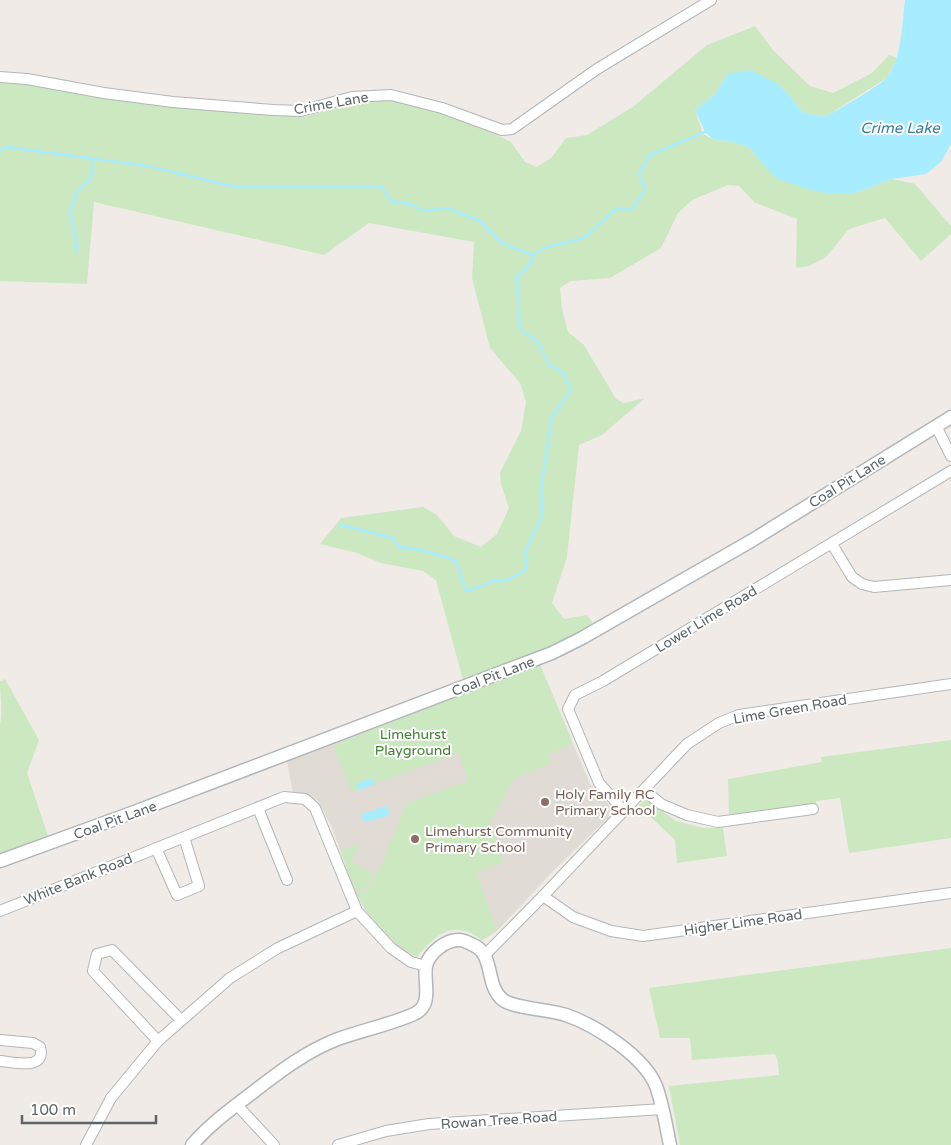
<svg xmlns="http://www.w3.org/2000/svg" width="951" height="1145" font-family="'Varela Round',sans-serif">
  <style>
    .education { fill: #e0dbd4 }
    .green { fill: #cbe8c1 }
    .water { fill: #a7edff }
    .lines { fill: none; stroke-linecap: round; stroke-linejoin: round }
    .stream { stroke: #a7edff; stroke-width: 2.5 }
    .canal { stroke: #a7edff; stroke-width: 9 }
    .minor-casing { stroke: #b1b6b9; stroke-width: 12 }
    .tertiary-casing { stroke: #b1b6b9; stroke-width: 15 }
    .minor { stroke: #fff; stroke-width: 10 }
    .tertiary { stroke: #fff; stroke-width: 12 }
    .education-dot { fill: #8d6e63; stroke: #fff; stroke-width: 2 }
    .labels { text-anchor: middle; stroke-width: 4; stroke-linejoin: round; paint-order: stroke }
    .street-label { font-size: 14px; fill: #5d6467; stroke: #fff }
    .park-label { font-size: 14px; fill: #408230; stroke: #fff }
    .education-label { font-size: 14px; fill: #785e54; stroke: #fff; text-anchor: start }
    .water-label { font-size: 15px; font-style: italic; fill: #367e9a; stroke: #fff }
  </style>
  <rect width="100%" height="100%" fill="#f0ebe6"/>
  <path class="education" d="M540,665l50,119 22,24 -3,9 -53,51 -59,63 -15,9 -11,-8 -16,-3 -12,2 -15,11 -11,15 -19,-10 -28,-30 -5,-7 -10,-18 -23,-65 -14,-26 -12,-7h-13l-6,-33 155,-57z"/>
  <path class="green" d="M755,26l18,24 37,36 23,7 39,-20 17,-18 8,3 -9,19 -63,40 -23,-5 -11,-15 -13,-13 -50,-10 -14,21 -19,15 8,24 11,6 14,1 21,6 12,15 94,31 37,-14 23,5 36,42v8l-30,27 -36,-43 -36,11 -23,28 -17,9 -13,2 1,-49 -43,-17 -15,-16 -11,-1 -36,15 -14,13 -17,35 -51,30 -39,3 -11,7 2,21 6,23 16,13 32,54 8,4 21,-5 -43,37 -23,10 -12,112 -15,46 12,16 23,-4 6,8 -46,28 -84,29 -27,-100 -13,-9 -42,-8 -24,-10 -37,-9 21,-26 82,-11 14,8 17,21 27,11 16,-13 12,-26 -8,-24 -1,-11 21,-42 5,-29 -6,-19 -30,-35 -18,-70 2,-36 -105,-19 -45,32 -230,-53 -7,82 -87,-3v-199l21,1 79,15 173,17 31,2 47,-14 39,-4 48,12 47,18 26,13 14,20 12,5 14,-9 15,-20 21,-3 47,-29 73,-61z
    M540,665l33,78 -24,11 3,9 -38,16 -24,42 13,42 -27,9 21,59 -15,9c-27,-21 -46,-7 -65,17 -28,-16 -45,-34 -60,-62l11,-7 7,-9 32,-76 61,-22 -9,-28 -107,39 -19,-47z
    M5,679l34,61 -12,33 21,63 -48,18v-130c3,-9 0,-31 0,-42z
    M951,740v98l-102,15 -9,-55 -24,3v5l-87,9 -1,-36 94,-17 -1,-5z
    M645,799l31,22 27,7h20l4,28 -50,7 -2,-23 -36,-34z
    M356,845l3,2 -8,15 24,12 -8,13 -12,5 -15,-42z
    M951,948v197h-271l-11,-59 110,-11 -1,-13 -3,-8 -83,6 -2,-22h-30l-11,-50z"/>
  <path class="water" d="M905,0h39l7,4v140l-10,18 -15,12 -34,5 -37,14h-29l-15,-3 -34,-11 -16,-17 -12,-15 -21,-6 -14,-1 -9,-8 -10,-22 19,-15 14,-21 22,-4 28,14 13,13 11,15 23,5c12,-7 59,-33 64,-42 13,-21 13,-51 16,-75z
    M372,778l3,6 -17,6 -2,-6z
    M386,806l4,9 -25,7 -5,-7z"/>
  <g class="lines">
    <path class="stream" d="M0,150l7,-3 141,19 87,21h147l9,14 20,3 12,7 24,-3 33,13 22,22 30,12 15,-8 37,-9 32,-29h16l13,-19 -6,-16 11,-19 55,-23
      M76,253l-1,-21 -5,-19 7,-21 14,-14 2,-18
      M341,525l52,13 6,9c20,1 38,7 57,14l10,30 16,-5 9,-5h15l20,-11v-20l16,-34 -1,-28 11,-71 19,-27 -7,-16 -15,-10 -12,-23 -17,-12 -3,-52 15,-15v-7"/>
    <path class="canal" d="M944,0l7,4"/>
    <g class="minor-casing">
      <path id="minor" d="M0,77l27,2 77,14 69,9 100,8 28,1 51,-14 39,-2 51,13 60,22 10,-1 85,-60 114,-69
        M936,426l15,30
        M832,544l20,33 10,7 12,3 77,-7
        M645,791l16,13 26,11 31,7 95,-13
        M258,808l29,72
        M624,811l-25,-28 -31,-74 7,-14 28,-14 348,-210
        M156,848l21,47 22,-9 -15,-49
        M543,896l30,21 38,14 32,5 308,-43
        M0,911l284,-114 21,2 10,9 42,103 34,37 20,14 15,4
        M485,955l58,-59 144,-152 32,-21 20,-8 212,-31
        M0,1040l33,3 7,4c7,24 -27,15 -40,14
        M158,1041l-65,-70 4,-17 15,-4 69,70
        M237,1105l37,40
        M86,1145l25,-47 47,-57 72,-63 48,-30 79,-37
        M338,1145l48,-14 43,-7 234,-15"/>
    </g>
    <g class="tertiary-casing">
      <path id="tertiary" d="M0,861l129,-47 423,-161 30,-15 169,-97 200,-124
        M192,1145c17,-20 39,-36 60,-52 26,-20 54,-42 86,-54 25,-9 51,-14 76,-25 20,-9 9,-32 12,-48 3,-13 20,-27 34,-26 3,0 7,2 11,4 25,9 13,41 32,56 13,9 46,9 63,15 29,10 78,41 90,71 7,19 10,40 14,59"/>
    </g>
    <use href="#minor" class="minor"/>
    <use href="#tertiary" class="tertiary"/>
  </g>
  <g class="education-dot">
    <circle cx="545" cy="802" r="5"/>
    <circle cx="415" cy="839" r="5"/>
  </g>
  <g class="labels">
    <g class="street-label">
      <text transform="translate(331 103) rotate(-10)" y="5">Crime Lane</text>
      <text transform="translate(847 481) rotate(-32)" y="5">Coal Pit Lane</text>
      <text transform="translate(706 619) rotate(-31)" y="5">Lower Lime Road</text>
      <text transform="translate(493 676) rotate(-21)" y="5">Coal Pit Lane</text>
      <text transform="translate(790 709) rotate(-10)" y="5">Lime Green Road</text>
      <text transform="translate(115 820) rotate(-20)" y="5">Coal Pit Lane</text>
      <text transform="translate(78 879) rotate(-22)" y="5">White Bank Road</text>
      <text transform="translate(743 922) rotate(-8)" y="5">Higher Lime Road</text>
      <text transform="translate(499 1120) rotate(-4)" y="5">Rowan Tree Road</text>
    </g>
    <g class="park-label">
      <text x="413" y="739">Limehurst<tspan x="413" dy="16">Playground</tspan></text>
    </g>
    <g class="education-label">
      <text x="555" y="799">Holy Family RC<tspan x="555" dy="16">Primary School</tspan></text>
      <text x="425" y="836">Limehurst Community<tspan x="425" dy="16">Primary School</tspan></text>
    </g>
    <g class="water-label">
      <text x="900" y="133">Crime Lake</text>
    </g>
  </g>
  <path d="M22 1115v8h134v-8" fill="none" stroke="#5d6467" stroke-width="2.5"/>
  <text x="30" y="1115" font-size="15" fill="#5d6467" stroke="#ffffff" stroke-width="4" paint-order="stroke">100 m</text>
</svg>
